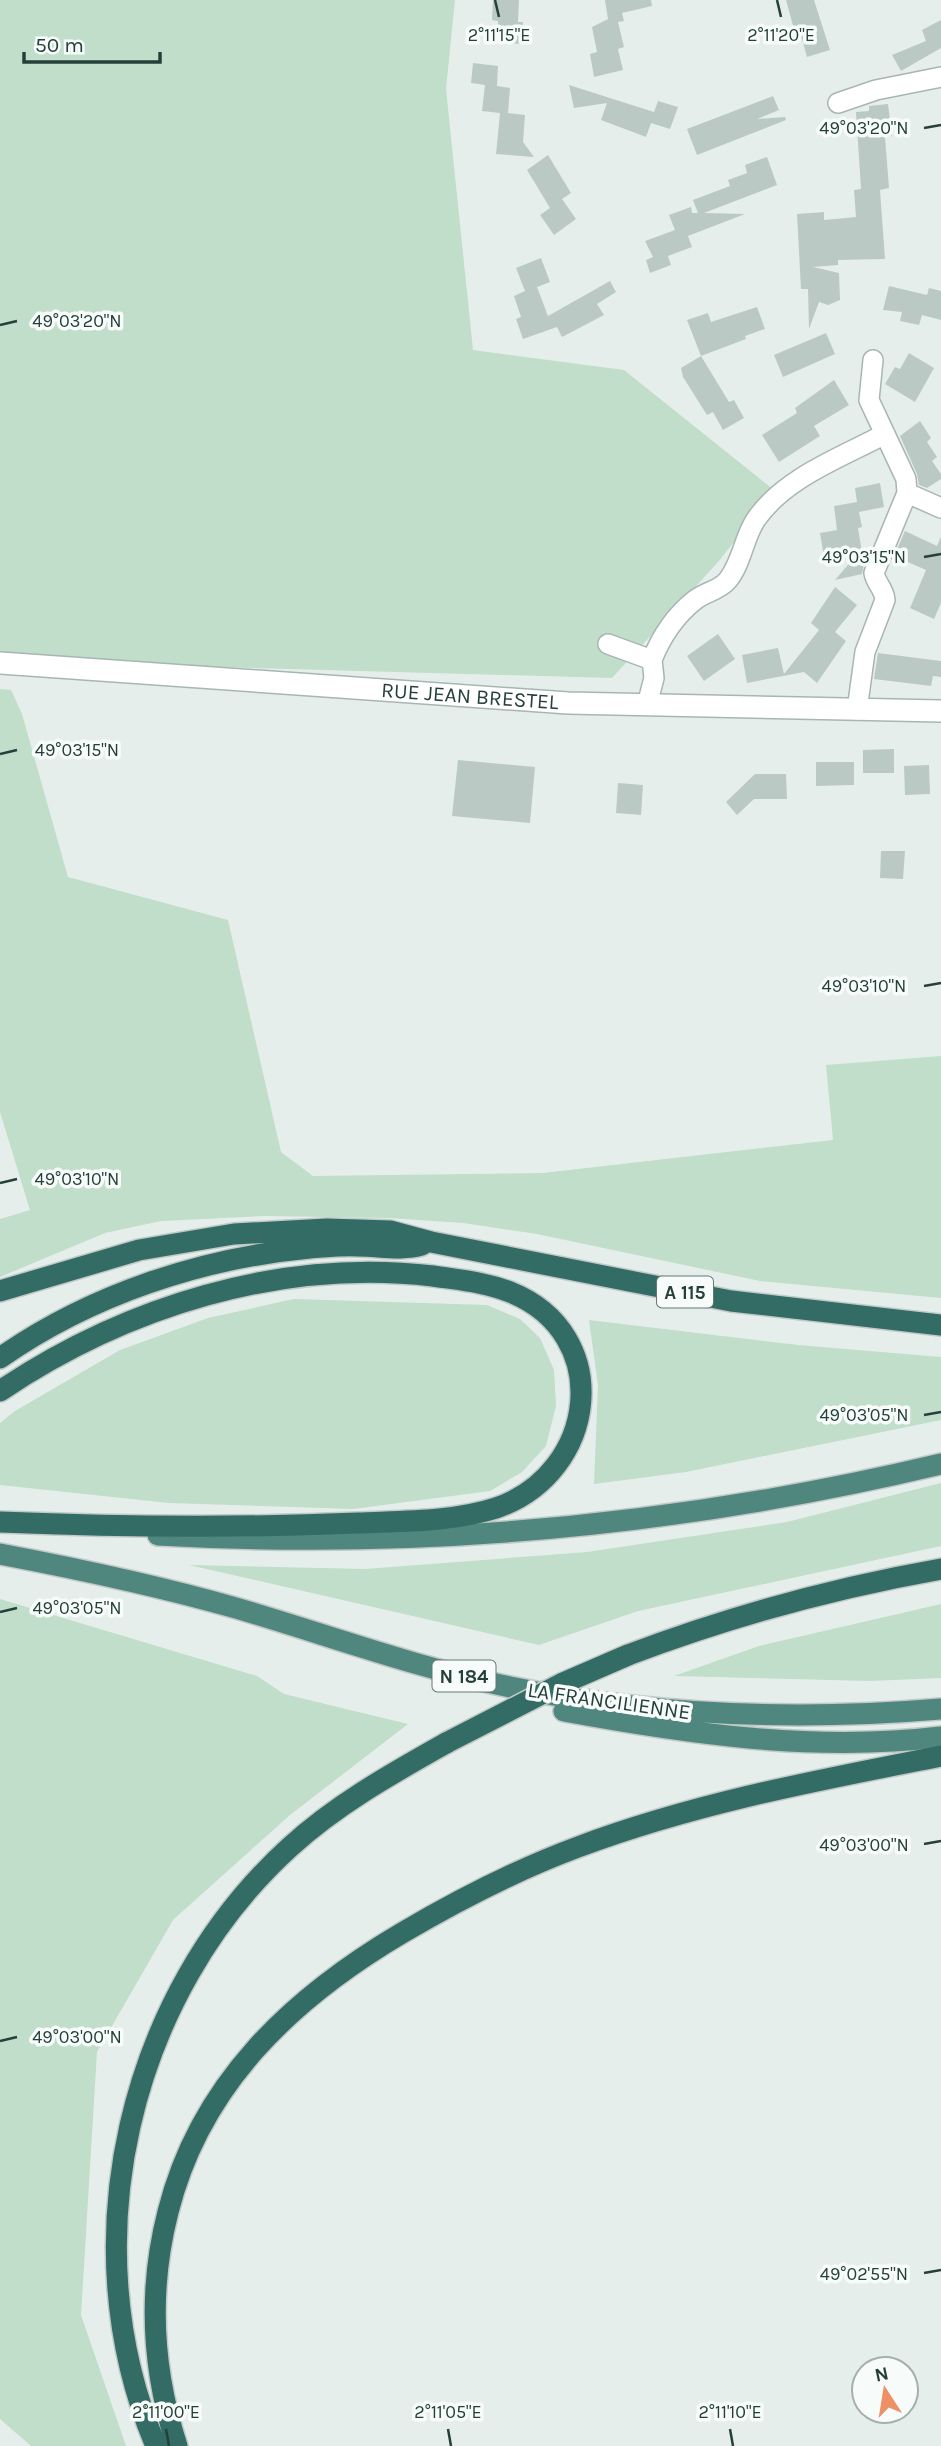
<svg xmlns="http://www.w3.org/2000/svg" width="941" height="2446" font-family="Karla,sans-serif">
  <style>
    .green { fill: #c0deca }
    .building { fill: #bbc9c4 }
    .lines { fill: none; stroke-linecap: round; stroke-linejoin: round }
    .minor-casing { stroke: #a8b6b3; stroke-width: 22 }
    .tertiary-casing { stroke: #a8b6b3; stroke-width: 24 }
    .trunk-casing { stroke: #c2cac8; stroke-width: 24 }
    .motorway-casing { stroke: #c2cac8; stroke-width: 24 }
    .minor { stroke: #fff; stroke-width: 19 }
    .tertiary { stroke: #fff; stroke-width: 21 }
    .trunk { stroke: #4f877e; stroke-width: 21 }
    .motorway { stroke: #326c64; stroke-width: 21 }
    .motorway-bridge-casing { stroke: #c2cac8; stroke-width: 24; stroke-linecap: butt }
    .motorway-bridge { stroke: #326c64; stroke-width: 21 }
    .ticks { fill: none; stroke: #25403b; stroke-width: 2.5 }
    .labels { text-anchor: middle; stroke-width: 7; stroke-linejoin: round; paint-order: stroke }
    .shield { fill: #f7fbf9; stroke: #647874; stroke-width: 2 }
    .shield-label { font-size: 19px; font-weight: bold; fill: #25403b }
    .street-label { font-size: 21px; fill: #25403b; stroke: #f7fbf9 }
    .ticks-label { font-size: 18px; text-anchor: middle; fill: #25403b; stroke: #f7fbf9; stroke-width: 7; stroke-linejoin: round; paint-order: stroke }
  </style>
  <rect width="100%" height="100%" fill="#e6eeeb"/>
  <path class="green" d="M0,0h455l-9,89 27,261 151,20 150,120 -55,71 -107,117 -612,-17z
    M0,689l11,1 11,24 46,163 160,43 53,232 32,24 230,-3 290,-33 -7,-75 115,-9v242l-181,-17 -223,-47 -74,-11 -74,-5 -124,-2 -104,5 -56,12 -105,44v-58l30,-9 -30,-98z
    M294,1299l193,6 33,14 20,19 14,32 2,36 -10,40 -24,26 -32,19 -137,18 -184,-6 -169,-18v-62l15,-12 105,-61 88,-32z
    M589,1320l209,25 143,12v63l-255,52 -92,12 4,-99z
    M941,1483v63l-303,65 -99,34 -350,-80 176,4 222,-17 200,-30z
    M0,1599l257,77 27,18 124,30 -118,91 -117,105 -76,132 -16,263 45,131h-95l-31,-27z
    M941,1604v74l-71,3 -196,-5 85,-30z"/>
  <path class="building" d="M493,0h26l-1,22h5l-1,22 -25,-2 1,-21 -6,-1z
    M605,0h46l1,6 -30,7 2,8 -6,1 6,25 -6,2 5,21 -29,7 -4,-23 7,-2 -5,-25 16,-8z
    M786,0h28l16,50 -23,7 -5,-18 -5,1z
    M941,20v28l-40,23 -9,-16 34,-14 -4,-11z
    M473,63l25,3 -1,20 13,2 -2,25 17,2 -2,27 11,15 -38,-3 4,-41 -18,-2 3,-26 -14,-2z
    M569,85l85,27 4,-11 20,6 -8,22 -19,-6 -5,14 -45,-17 6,-17 -33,5z
    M773,96l6,14 -22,9 28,-2 1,3 -89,35 -10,-26z
    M888,104l4,32 -7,1 4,51 -9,2 5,69 -47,1v5l-25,2 26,6 1,27 -12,5 -9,-3 -10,27 -1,-40h-7l-4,-75 27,-2v8l32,-3 -2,-27 7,-1 -5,-77 13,-1v-5z
    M548,155l23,38 -9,6 14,20 -22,16 -14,-20 10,-7 -23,-38z
    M767,157l10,28 -73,28 41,1 -57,22 4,11 -24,9 3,9 -21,8 -4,-13 7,-3 -8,-16 30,-11 -6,-15 22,-8 1,6h6l-5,-13 37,-14 -2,-6 19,-7 -2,-8z
    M541,258l9,24 -13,5 11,29 62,-35 6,11 -19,12 7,11 -42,22 -5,-10 -34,12 -7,-20 5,-2 -7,-21 11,-5 -9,-23z
    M889,286l38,9 2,-7 12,3v29l-19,-5 -3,10 -19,-4 2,-9 -19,-2z
    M757,307l8,22 -20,7 1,3 -45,17 -14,-36 21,-7 3,9z
    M826,333l9,21 -52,23 -9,-22z
    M909,353l25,15 -19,34 -30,-18 10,-17 5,2z
    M701,356l28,46 5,-2 10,18 -21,12 -10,-18 -6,3 -24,-38 -2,-9z
    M834,380l15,25 -35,21 6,10 -41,26 -17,-27 35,-22 -2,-5z
    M920,421l11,17 -4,4 10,15 -5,4 9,13v5l-14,9 -8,-3 -2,-11 -17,-38z
    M880,483l4,24 -25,5 3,15 -4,1 6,37 -2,9 -27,6 25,-29 -36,6 -4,-24 17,-3 -3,-24 23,-4 1,8 -3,-22z
    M905,531l32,15 4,-9v66l-7,16 -24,-11 16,-38 -32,-14z
    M835,587l22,18 -22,27 11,9 -29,42 -13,-11 -57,11 -5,-28 36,-7 6,26 35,-44 -8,-7z
    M718,634l17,25 -31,22 -17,-25z
    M878,653l63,8v16l-8,-1 -2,10 -57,-7z
    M894,749v24h-31v-23z
    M458,760l77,7 -5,56 -78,-7z
    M816,762h38v23l-38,1z
    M929,765l1,29 -25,1 -1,-29z
    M755,774h31l1,25h-33l-17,16 -11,-13z
    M618,783l25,2 -2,30 -25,-2z
    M881,851h24l-2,28 -23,-1z"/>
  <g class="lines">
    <g class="minor-casing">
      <path id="minor" d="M838,103l38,-13 65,-13
        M907,493l34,15
        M608,644l44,16 2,18 -7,27
        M652,660c9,-23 24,-45 43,-60 10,-8 23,-9 32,-19 15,-17 17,-46 30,-63 29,-41 85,-61 128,-84
        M857,710l8,-58 20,-52c-1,-12 -9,-16 -11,-27l33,-80 -1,-14 -37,-79 4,-40"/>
    </g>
    <g class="tertiary-casing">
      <g id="tertiary">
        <path id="s1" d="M0,663l568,40 373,8"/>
      </g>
    </g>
    <g class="trunk-casing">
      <path id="trunk" d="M158,1535c263,15 527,-10 783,-71
        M0,1554c79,15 159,32 236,54 92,27 181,60 274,79 143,29 286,34 431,22
        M564,1711c125,23 250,41 377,26"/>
    </g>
    <g class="motorway-casing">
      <path id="motorway" d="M0,1291l139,-41 95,-16 93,-5 63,2 41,11 300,59 210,24
        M0,1358c90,-63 201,-100 310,-110 16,-1 32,-3 48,-2 22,0 43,5 64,-1
        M0,1391c125,-84 280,-133 433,-115 26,4 52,6 77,16 105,42 88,181 -14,216 -44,14 -93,13 -138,15 -119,5 -239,4 -358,-1
        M628,1655c103,-39 205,-67 313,-86
        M156,2446c-86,-202 -28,-452 134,-599 47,-43 103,-74 158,-105
        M177,2446c-25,-77 -29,-156 -9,-234 32,-128 124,-214 234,-279 56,-33 114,-63 176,-86 117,-44 241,-67 363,-91"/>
    </g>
    <use href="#minor" class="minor"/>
    <use href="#tertiary" class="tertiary"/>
    <use href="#trunk" class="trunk"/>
    <use href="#motorway" class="motorway"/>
    <g class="motorway-bridge-casing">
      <path id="motorway-bridge" d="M448,1742l113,-58 67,-29"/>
    </g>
    <use href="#motorway-bridge" class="motorway-bridge"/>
  </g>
  <path class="ticks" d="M495,0l4,17M777,0l4,17M924,128l17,-3M0,325l17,-4M924,557l17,-3M0,754l17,-4M924,986l17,-3M0,1183l17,-4M924,1415l17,-3M0,1612l17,-4M924,1844l17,-3M0,2041l17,-4M924,2273l17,-3M166,2429l3,17M448,2429l3,17M730,2429l3,17"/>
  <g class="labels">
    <g class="shield">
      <rect x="657" y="1276.5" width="56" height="31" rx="5"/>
      <rect x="432.5" y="1660.5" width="63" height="31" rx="5"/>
    </g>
    <g class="shield-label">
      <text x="685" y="1299">A 115</text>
      <text x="464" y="1683">N 184</text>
    </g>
    <g class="street-label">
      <text dy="7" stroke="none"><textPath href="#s1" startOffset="471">RUE JEAN BRESTEL</textPath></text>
      <text transform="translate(609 1701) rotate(8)" y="7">LA FRANCILIENNE</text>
    </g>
  </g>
  <g class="ticks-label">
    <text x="499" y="41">2°11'15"E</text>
    <text x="781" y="41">2°11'20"E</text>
    <text x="864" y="134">49°03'20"N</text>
    <text x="77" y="327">49°03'20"N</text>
    <text x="864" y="563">49°03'15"N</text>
    <text x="77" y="756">49°03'15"N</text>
    <text x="864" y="992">49°03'10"N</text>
    <text x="77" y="1185">49°03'10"N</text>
    <text x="864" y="1421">49°03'05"N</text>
    <text x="77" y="1614">49°03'05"N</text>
    <text x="864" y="1851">49°03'00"N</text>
    <text x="77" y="2043">49°03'00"N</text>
    <text x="864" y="2280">49°02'55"N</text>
    <text x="166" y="2418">2°11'00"E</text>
    <text x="448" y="2418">2°11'05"E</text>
    <text x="730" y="2418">2°11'10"E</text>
  </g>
  <g transform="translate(885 2390) rotate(348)"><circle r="33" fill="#f7fbf9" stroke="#a3b0ad" stroke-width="2"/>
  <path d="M0-5L12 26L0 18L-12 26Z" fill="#ed9065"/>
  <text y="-10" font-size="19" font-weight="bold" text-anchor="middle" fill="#25403b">N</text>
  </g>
  <path d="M24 52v10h136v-10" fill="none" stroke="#25403b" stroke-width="3.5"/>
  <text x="35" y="52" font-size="21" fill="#25403b" stroke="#f7fbf9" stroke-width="5" paint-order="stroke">50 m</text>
</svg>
